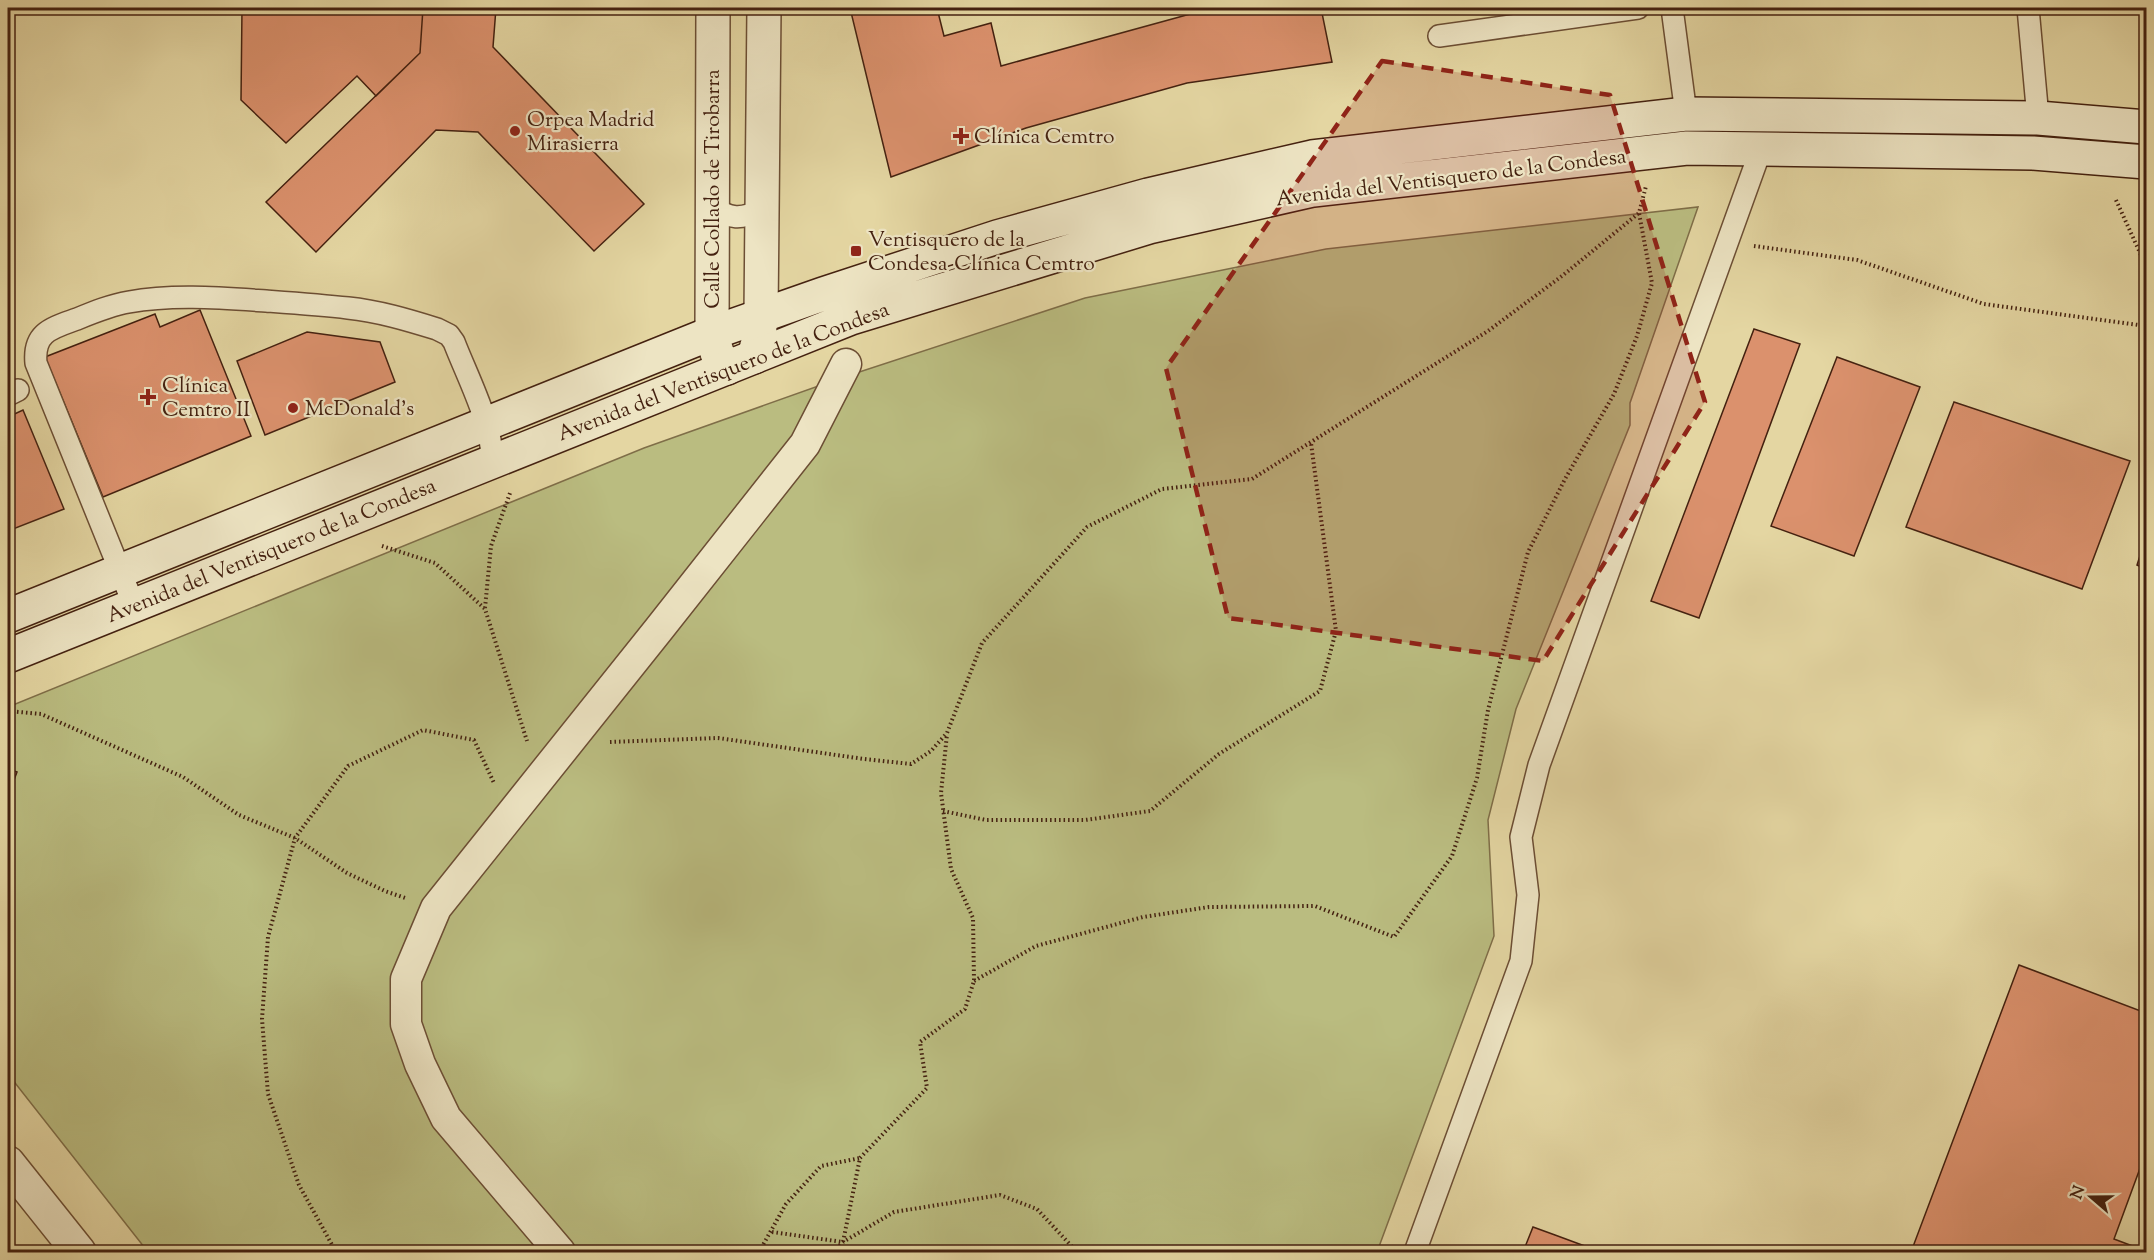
<svg xmlns="http://www.w3.org/2000/svg" width="2154" height="1260" font-family="'Sorts Mill Goudy',serif">
  <style>
    .green { fill: #babc80; stroke: #7f6e48; stroke-width: 1.5 }
    .building { fill: #db916d; stroke: #442110; stroke-width: 1.5 }
    .lines { fill: none; stroke-linecap: round; stroke-linejoin: round }
    .service-casing { stroke: #6c4e34; stroke-width: 24 }
    .pedestrian-casing { stroke: #6c4e34; stroke-width: 33 }
    .minor-casing { stroke: #6c4e34; stroke-width: 36 }
    .tertiary-casing { stroke: #6c4e34; stroke-width: 36 }
    .secondary-casing { stroke: #442110; stroke-width: 36 }
    .path { stroke: #442110; stroke-width: 4; stroke-dasharray: 1.5 3; stroke-linecap: butt }
    .service { stroke: #ede4c3; stroke-width: 21 }
    .pedestrian { stroke: #ede4c3; stroke-width: 30 }
    .minor { stroke: #ede4c3; stroke-width: 33 }
    .tertiary { stroke: #ede4c3; stroke-width: 33 }
    .secondary { stroke: #ede4c3; stroke-width: 33 }
    .marked { fill: #8f2418; fill-opacity: 0.2; stroke: #8f2418; stroke-width: 4.5; stroke-dasharray: 12 8; stroke-linejoin: round }
    .poi-dot { fill: #8f2418; stroke: #ede4c3; stroke-width: 2 }
    .labels { text-anchor: middle; stroke-width: 4.5; stroke-linejoin: round; paint-order: stroke }
    .poi-label { font-size: 21px; fill: #442110; stroke: #ede4c3; text-anchor: start }
    .street-label { font-size: 21px; fill: #442110; stroke: #ede4c3 }
  </style>
  <rect width="100%" height="100%" fill="#e4d6a2"/>
  <filter id="stains"><feTurbulence type="fractalNoise" baseFrequency=".00333" numOctaves="4"/><feColorMatrix values="0 0 0 0 .2 0 0 0 0 .09 0 0 0 0 .02 0 0 0 .5 -.17"/></filter>
  <radialGradient id="worn" r=".72"><stop offset=".6" stop-color="#630" stop-opacity="0"/><stop offset="1" stop-color="#630" stop-opacity=".3"/></radialGradient>
  <path class="green" d="M1698,207l-68,196v22l-114,284 -28,111 6,116 -117,316h-1229l-140,-178v-367l636,-259 197,-70 244,-80 241,-49z"/>
  <path class="building" d="M242,8h181l-3,45 -44,43 -19,-20 -71,67 -45,-43z
    M423,8h73l-3,39 151,157 -50,47 -116,-119 -42,-2 -120,122 -50,-50 154,-149z
    M850,8h87l7,28 47,-13 10,43 211,-58h109l11,54 -145,21 -161,45 -135,49z
    M200,310l51,126 -148,61 -58,-140 110,-43 5,13z
    M1754,329l46,15 -101,274 -48,-17z
    M307,332l73,10 15,40 -130,53 -28,-74z
    M1837,357l83,30 -66,169 -83,-30z
    M1954,402l176,59 -48,128 -176,-62z
    M23,410l41,99 -56,22v-114z
    M2146,537v32l-9,-4z
    M8,769l9,3 -9,24z
    M2019,965l127,48v139l-32,87 32,12v1h-235z
    M1533,1227l22,8 46,17h-78z"/>
  <g class="lines">
    <g class="service-casing">
      <path id="service" d="M1672,8l14,106
        M2028,8l10,110
        M1439,36l199,-28
        M711,205c18,15 31,15 51,4
        M8,395l10,-5
        M138,604l-9,-11 -93,-230c-3,-31 16,-35 41,-44 17,-7 34,-14 52,-17 44,-8 92,-4 137,-1 27,2 55,4 82,7 30,3 60,12 89,21l12,6 5,7c13,34 39,83 38,119
        M1415,1252l106,-291 7,-66 -7,-58 18,-72 222,-616"/>
    </g>
    <g class="pedestrian-casing">
      <path id="pedestrian" d="M560,1252l-114,-134 -26,-54 -14,-40v-45l30,-71 223,-279 146,-185 41,-80"/>
    </g>
    <g class="minor-casing">
      <path id="minor" d="M713,8l-1,325 5,20 10,15
        M754,357l5,-19 2,-23 3,-307"/>
    </g>
    <g class="tertiary-casing">
      <path id="tertiary" d="M8,1163l71,89"/>
    </g>
    <g class="secondary-casing">
      <path id="secondary" d="M8,616l704,-283 111,-39 174,-57 151,-42 164,-38 374,-43 352,4 108,9
        M8,656l843,-338 298,-91 164,-37 374,-42 346,5 113,9"/>
    </g>
    <path class="path" d="M2116,200l30,66
      M1754,246l103,14 127,44 162,22
      M382,546l53,17 50,46 42,132
      M485,608l6,-62 19,-53
      M8,711l33,3 142,63 56,38 56,23 52,35 38,18 20,7
      M610,742l108,-4 146,21 47,5 20,-13 16,-18 35,-90 105,-116 75,-38 90,-10 236,-148 74,-55 77,-63
      M943,811l43,9h99l65,-9 69,-57 101,-63 16,-60 -25,-188
      M974,981l62,-35 107,-29 66,-10 106,-1 79,31 58,-81 25,-78 11,-68 40,-158 37,-73 49,-85 23,-58 15,-53 -13,-70 7,-27
      M772,1232l71,10 17,-84 67,-70 -7,-46 45,-33 9,-28 -1,-63 -22,-49 -10,-76 6,-59
      M8,1239l10,13
      M336,1252l-37,-67 -31,-91 -6,-75 6,-82 27,-99 53,-72 75,-36 51,10 20,43
      M759,1252l27,-48 35,-38 39,-8
      M833,1252l10,-10 51,-30 106,-17 37,14 40,43"/>
    <use href="#service" class="service"/>
    <use href="#pedestrian" class="pedestrian"/>
    <use href="#minor" class="minor"/>
    <use href="#tertiary" class="tertiary"/>
    <use href="#secondary" class="secondary"/>
  </g>
  <path class="marked" d="M1382,61l228,34 95,307 -162,259 -315,-43 -62,-250z"/>
  <g class="poi-dot">
    <circle cx="515" cy="131" r="6"/>
    <path d="M958 127h6v6h6v6h-6v6h-6v-6h-6v-6h6z"/>
    <rect x="850" y="245" width="12" height="12" rx="3"/>
    <path d="M145 388h6v6h6v6h-6v6h-6v-6h-6v-6h6z"/>
    <circle cx="293" cy="408" r="6"/>
  </g>
  <g class="labels">
    <g class="poi-label">
      <text x="527" y="126">Orpea Madrid<tspan x="527" dy="24">Mirasierra</tspan></text>
      <text x="974" y="143">Clínica Cemtro</text>
      <text x="868" y="246">Ventisquero de la<tspan x="868" dy="24">Condesa-Clínica Cemtro</tspan></text>
      <text x="162" y="392">Clínica<tspan x="162" dy="24">Cemtro II</tspan></text>
      <text x="305" y="415">McDonald's</text>
    </g>
    <g class="street-label">
      <text transform="translate(1451 177) rotate(-7)" y="7">Avenida del Ventisquero de la Condesa</text>
      <text transform="translate(712 189) rotate(-90)" y="7">Calle Collado de Tirobarra</text>
      <text transform="translate(723 371) rotate(-21)" y="7">Avenida del Ventisquero de la Condesa</text>
      <text transform="translate(271 550) rotate(-22)" y="7">Avenida del Ventisquero de la Condesa</text>
    </g>
  </g>
  <rect width="2154" height="1260" fill="none" stroke="#e4d6a2" stroke-width="30"/>
  <rect x="9" y="9" width="2136" height="1242" fill="none" stroke="#442110" stroke-width="3"/>
  <rect x="15" y="15" width="2124" height="1230" fill="none" stroke="#442110" stroke-width="1.5"/>
  <g transform="translate(2091 1197) rotate(290)" stroke="#ede4c3" stroke-width="4.5" paint-order="stroke">
  <path d="M0-4.5L10 22L0 15L-10 22Z" fill="#442110"/>
  <text y="-9" font-size="16" font-weight="bold" text-anchor="middle" fill="#442110">N</text>
  </g>
  <rect width="100%" height="100%" filter="url(#stains)"/>
  <rect width="100%" height="100%" fill="url(#worn)"/>
</svg>
